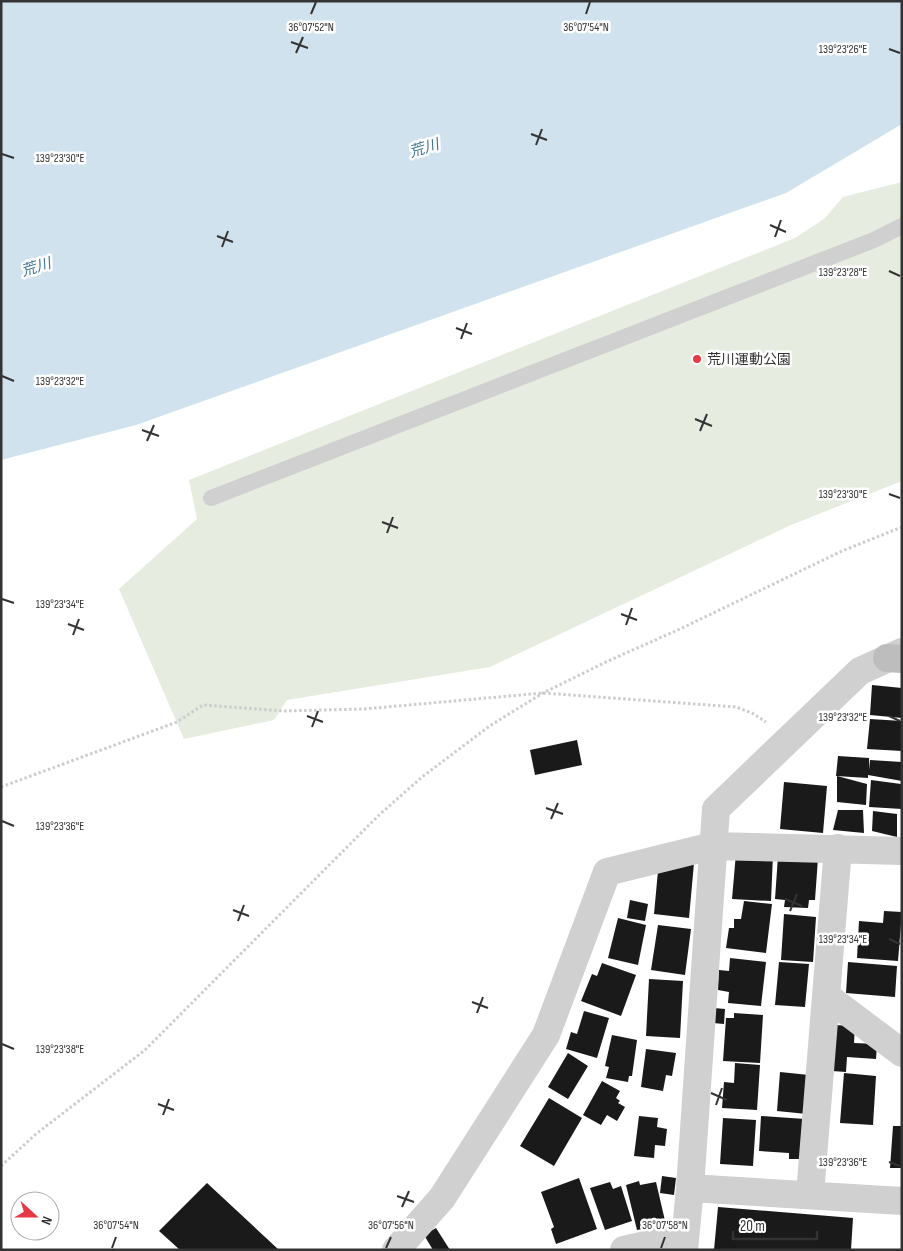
<svg xmlns="http://www.w3.org/2000/svg" width="903" height="1251" font-family="'Sofia Sans Condensed','Noto Sans JP',sans-serif">
  <style>
    .green { fill: #e6ecdf }
    .water { fill: #cfe2ee }
    .building { fill: #1a1a1a }
    .lines { fill: none; stroke-linecap: round; stroke-linejoin: round }
    .path { stroke: #cdcdcd; stroke-width: 3; stroke-dasharray: 2.5 2.5; stroke-linecap: butt }
    .lane { stroke: #d0d0d0; stroke-width: 16 }
    .street { stroke: #d0d0d0; stroke-width: 28 }
    .secondary { stroke: #bdbdbd; stroke-width: 28 }
    .ticks { fill: none; stroke: #333; stroke-width: 2 }
    .poi-dot { fill: #e63946; stroke: #fff; stroke-width: 2 }
    .labels { text-anchor: middle; stroke-width: 5; stroke-linejoin: round; paint-order: stroke }
    .poi-label { font-size: 14px; fill: #333; stroke: #fff; text-anchor: start }
    .water-label { font-size: 15px; font-style: italic; fill: #3f7597; stroke: #fff }
    .ticks-label { font-size: 12px; text-anchor: middle; fill: #333; stroke: #fff; stroke-width: 5; stroke-linejoin: round; paint-order: stroke }
  </style>
  <rect width="100%" height="100%" fill="#fff"/>
  <path class="green" d="M902,182v299l-111,44 -301,142 -203,33 -13,20 -90,19 -65,-150 78,-70 -8,-39 606,-242 29,-19 19,-22z"/>
  <path class="water" d="M1,1h901v123l-116,69 -650,232 -135,35z"/>
  <path class="building" d="M872,685l30,3v30l-32,-3z
    M870,719l32,2v30l-35,-2z
    M577,740l5,25 -47,10 -5,-25z
    M838,756l31,2v12l1,-10 32,2v19l-34,-6v3l-32,-2z
    M837,776l30,8 -1,21 -29,-3z
    M871,780l30,4 1,25 -33,-2z
    M784,782l43,4 -4,47 -43,-4z
    M838,810h25l1,23 -31,-3z
    M873,811l24,3v23l-25,-6z
    M736,853l37,2 -2,46 -39,-2z
    M778,856l40,2 -3,42h-6l-1,8 -24,-1 1,-7 -10,-1z
    M659,860l35,3 -5,55 -35,-4z
    M630,900l18,4 -3,17 -18,-3z
    M744,901l28,3 -6,49 -40,-5 3,-20h5v-9h7z
    M884,911l18,1 -4,49 -41,-3 2,-37 24,2z
    M784,914l32,3 -3,45 -32,-2z
    M618,918l28,7 -8,40 -30,-7z
    M658,925l33,4 -6,46 -34,-5z
    M730,958l36,4 -5,44 -33,-3 1,-11 -11,-2 1,-20 10,1z
    M779,962l30,2 -4,43 -30,-2z
    M848,962l49,4 -2,31 -49,-4z
    M602,963l34,12 -15,41 -40,-15 11,-27 5,2z
    M649,979l34,2 -3,57 -34,-2z
    M714,1008l11,1 -1,15 -11,-1z
    M584,1011l25,7 -12,40 -31,-9 5,-17 6,2z
    M734,1013l29,2 -3,48 -37,-2 3,-43h8z
    M834,1025l21,1 -1,17 23,1 -1,15 -29,-2 -1,15 -14,-1z
    M612,1035l25,5 -5,36h-3l-1,6 -22,-4 3,-11 -4,-1z
    M646,1049l30,4 -4,23 -6,-1 -3,16 -22,-4z
    M568,1053l20,13 -20,33 -20,-12z
    M735,1063l25,2 -3,45 -35,-2 2,-26 10,1z
    M780,1072l29,3 -2,39 -30,-3z
    M844,1073l32,3 -3,49 -33,-2z
    M602,1081l18,10 -4,7 4,3 -2,2 7,4 -8,14 -10,-6 -6,10 -18,-10z
    M549,1098l33,20 -28,48 -34,-20z
    M639,1116l19,2 -1,9 10,2 -2,17 -10,-1 -1,13 -20,-2z
    M761,1116l44,3 -2,40h-14v-6l-30,-2z
    M723,1118l33,2 -3,46 -33,-2z
    M893,1126h9v42h-12z
    M662,1176l14,2 -2,17 -14,-2z
    M579,1178l18,51 -41,15 -5,-15 3,-2 -13,-35z
    M639,1181l1,4 16,-3 10,43 -29,5 -11,-45z
    M610,1182l3,7 8,-3 11,35 -27,9 -15,-42z
    M207,1183l72,67h-99l-21,-19z
    M718,1207l135,11 -2,32h-137z
    M436,1228l14,22h-17l-9,-15z"/>
  <g class="lines">
    <path class="path" d="M1,787l176,-65 26,-17 81,6 80,-2 179,-16 193,14 16,6 14,9
      M1,1166l35,-32 109,-84 233,-234 44,-39 69,-52 52,-32 65,-32 72,-32 162,-78 60,-24"/>
    <path class="lane" d="M211,498l663,-258 28,-14"/>
    <path class="street" d="M826,996l76,57
      M690,1188l212,13
      M810,1194l28,-346
      M396,1250l46,-52 104,-163 61,-163 105,-26 190,5
      M624,1250l61,-14
      M684,1250l6,-62 26,-379 144,-138 42,-19"/>
    <path class="secondary" d="M887,658l15,1"/>
  </g>
  <path class="ticks" d="M311,14l5,-12M586,14l4,-12M291,42l17,6M889,49l11,4M296,53l7,-16M531,134l16,6M536,145l6,-16M2,154l12,4M770,225l16,7M217,236l16,6M775,237l6,-17M222,247l6,-16M889,271l11,5M456,328l16,6M461,339l6,-16M2,376l12,5M695,419l17,7M142,430l17,6M700,431l7,-17M147,441l7,-16M889,494l11,4M382,522l16,6M387,533l6,-16M2,599l12,4M621,614l16,6M68,624l16,6M626,625l6,-17M73,635l6,-16M307,716l16,6M889,716l11,5M312,727l6,-16M546,808l17,6M551,819l7,-16M2,821l12,5M785,899l17,7M233,910l16,6M790,911l7,-17M238,921l6,-16M889,939l11,5M472,1002l16,6M477,1013l6,-16M2,1044l12,5M711,1093l16,7M158,1104l16,6M716,1105l6,-17M163,1115l6,-16M889,1162l11,4M397,1196l17,6M402,1207l7,-16M112,1248l4,-11M386,1248l5,-11M661,1248l4,-11"/>
  <circle class="poi-dot" cx="697" cy="359" r="5"/>
  <g class="labels">
    <g class="poi-label">
      <text x="707" y="364">荒川運動公園</text>
    </g>
    <g class="water-label">
      <text transform="translate(424 148) rotate(-17)" y="5">荒川</text>
      <text transform="translate(36 267) rotate(-17)" y="5">荒川</text>
    </g>
  </g>
  <g class="ticks-label">
    <text x="311" y="31">36°07'52"N</text>
    <text x="586" y="31">36°07'54"N</text>
    <text x="843" y="53">139°23'26"E</text>
    <text x="60" y="162">139°23'30"E</text>
    <text x="843" y="276">139°23'28"E</text>
    <text x="60" y="385">139°23'32"E</text>
    <text x="843" y="498">139°23'30"E</text>
    <text x="60" y="608">139°23'34"E</text>
    <text x="843" y="721">139°23'32"E</text>
    <text x="60" y="830">139°23'36"E</text>
    <text x="843" y="943">139°23'34"E</text>
    <text x="60" y="1053">139°23'38"E</text>
    <text x="843" y="1166">139°23'36"E</text>
    <text x="116" y="1229">36°07'54"N</text>
    <text x="391" y="1229">36°07'56"N</text>
    <text x="665" y="1229">36°07'58"N</text>
  </g>
  <rect width="903" height="1251" fill="none" stroke="#333333" stroke-width="5"/>
  <g transform="translate(35 1216) rotate(111)"><circle r="24" fill="#ffffff" stroke="#adadad"/>
  <path d="M0-4L9 19L0 12L-9 19Z" fill="#e63946"/>
  <text y="-8" font-size="14" font-weight="bold" text-anchor="middle" fill="#333333">N</text>
  </g>
  <path d="M733 1231v8h84v-8" fill="none" stroke="#333333" stroke-width="2.5"/>
  <text x="740" y="1231" font-size="15" fill="#333333" stroke="#ffffff" stroke-width="4" paint-order="stroke">20 m</text>
</svg>
